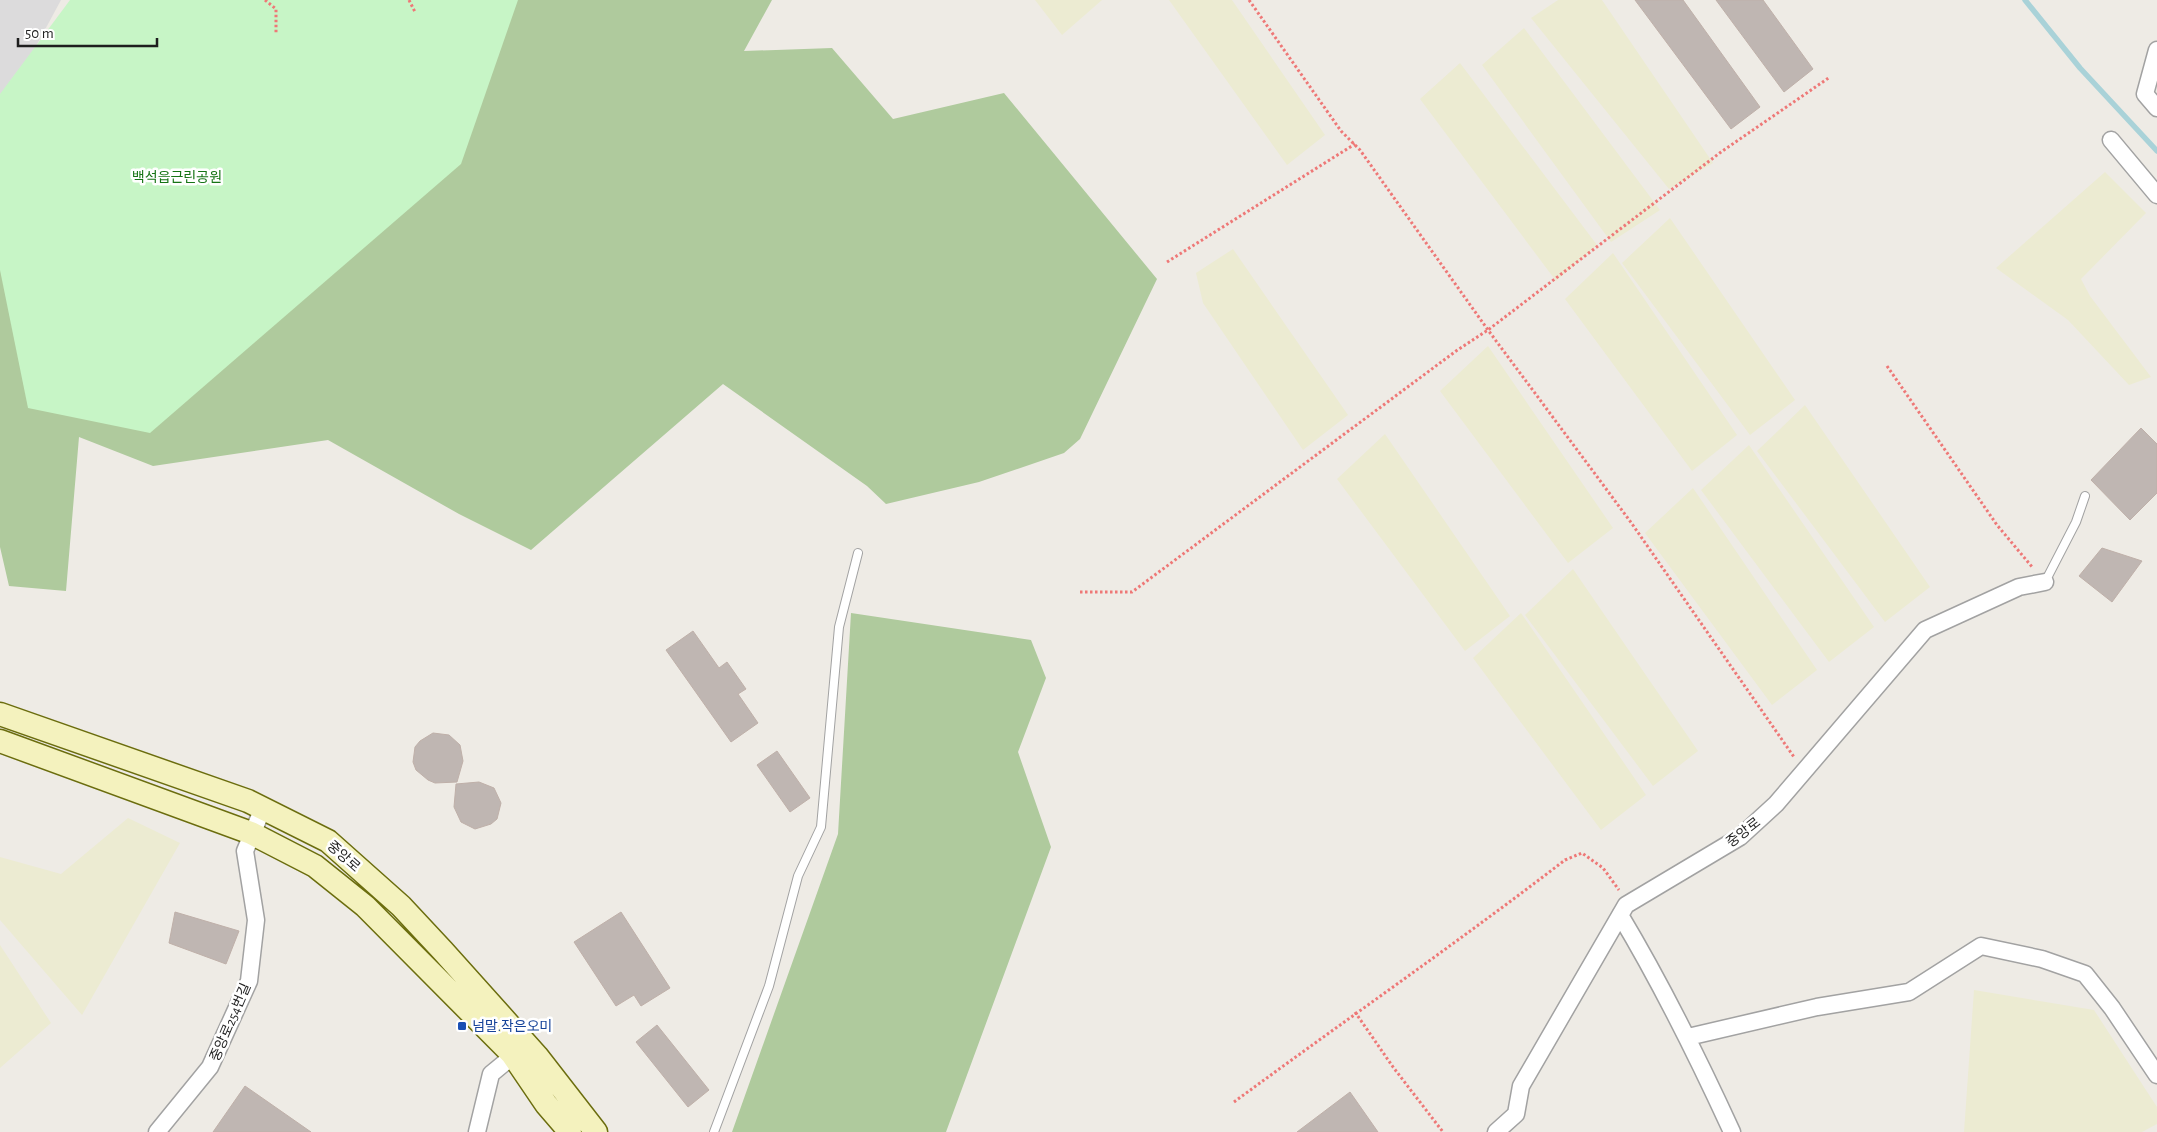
<svg xmlns="http://www.w3.org/2000/svg" width="2157" height="1132" font-family="'Alegreya Sans','Noto Sans KR',sans-serif">
  <style>
    .residential { fill: #dcdbdc }
    .farmland { fill: #ecebd2 }
    .forest { fill: #afca9d }
    .park { fill: #c7f5c6 }
    .lines { fill: none; stroke-linecap: round; stroke-linejoin: round }
    .stream { stroke: #a9d2d8; stroke-width: 5.5 }
    .building { fill: #bfb6b2; stroke: #bfb0a9 }
    .service-casing { stroke: #a2a2a2; stroke-width: 10 }
    .minor-casing { stroke: #a2a2a2; stroke-width: 19 }
    .secondary-casing { stroke: #6b6d0e; stroke-width: 25 }
    .path { stroke: #ee7877; stroke-width: 3; stroke-dasharray: 2.5 2.5; stroke-linecap: butt }
    .service { stroke: #fff; stroke-width: 8 }
    .minor { stroke: #fff; stroke-width: 16 }
    .secondary { stroke: #f4f2be; stroke-width: 22 }
    .transit-dot { fill: #1a4fb4; stroke: #fff; stroke-width: 2 }
    .labels { text-anchor: middle; stroke-width: 5; stroke-linejoin: round; paint-order: stroke }
    .park-label { font-size: 14px; fill: #167415; stroke: #fff }
    .street-label { font-size: 14px; fill: #1e1e1e; stroke: #fff }
    .transit-label { font-size: 14px; fill: #164399; stroke: #fff; text-anchor: start }
  </style>
  <rect width="100%" height="100%" fill="#eeebe5"/>
  <path class="residential" d="M0,0h61l-54,100 -7,-3z"/>
  <path class="farmland" d="M1035,0h67l-40,35z
    M1169,0h63l93,135 -38,30z
    M1558,0h44l111,163 -44,26 -138,-171z
    M1524,28l136,182 -49,32 -129,-177z
    M1460,63l137,182 -41,36 -136,-182z
    M2105,172l41,41 -65,66 9,17 61,81 -22,8 -61,-65 -72,-52z
    M1670,218l125,182 -45,35 -128,-172z
    M1233,249l115,166 -45,35 -100,-147 -7,-30z
    M1613,253l124,182 -45,36 -127,-172z
    M1488,346l125,182 -45,35 -128,-172z
    M1805,405l125,182 -45,35 -128,-171z
    M1385,434l125,182 -45,35 -128,-172z
    M1749,445l125,182 -45,35 -128,-172z
    M1693,488l124,182 -45,35 -127,-172z
    M1573,569l125,182 -45,35 -128,-171z
    M1521,613l125,182 -45,35 -128,-172z
    M128,818l52,25 -98,172 -82,-95v-63l61,17z
    M0,945l51,78 -51,45z
    M1974,990l120,20 63,97v17l-15,8h-178z"/>
  <path class="forest" d="M429,0h343l-28,51 88,-3 61,71 111,-26 153,186 -77,160 -16,14 -85,29 -93,22 -19,-18 -144,-102 -192,166 -72,-36 -131,-74 -175,26 -74,-29 -13,154 -57,-5 -9,-39v-389z
    M851,613l180,27 15,38 -28,74 33,95 -105,285h-214l106,-298z"/>
  <path class="park" d="M70,0h448l-57,164 -311,269 -122,-25 -28,-138v-176z"/>
  <g class="lines">
    <path class="stream" d="M2025,0l55,68 77,83"/>
  </g>
  <path class="building" d="M1635,0h48l77,107 -29,22z
    M1716,0h47l50,69 -29,23z
    M2141,428l16,16v49l-27,27 -39,-40z
    M2102,548l40,13 -30,41 -33,-26z
    M693,631l26,37 8,-6 19,27 -8,5 20,29 -27,19 -65,-92z
    M433,733l16,2 11,10 3,16 -6,21 -22,1 -7,-3 -12,-10 -3,-8 2,-15 5,-6z
    M777,751l33,47 -20,14 -33,-47z
    M479,782l15,6 7,15 -4,16 -6,5 -16,5 -14,-7 -7,-15 2,-23z
    M175,912l64,19 -13,33 -57,-21z
    M621,912l49,76 -29,18 -7,-11 -18,11 -42,-64z
    M657,1025l52,65 -21,17 -52,-65z
    M245,1086l66,46h-98z
    M1350,1092l28,40h-81z"/>
  <g class="lines">
    <g class="service-casing">
      <path id="service" d="M2045,582l31,-60 9,-26
        M714,1132l55,-146 29,-110 23,-49 18,-200 19,-74"/>
    </g>
    <g class="minor-casing">
      <path id="minor" d="M2157,50l-12,44 12,14
        M2111,140l46,55
        M1620,915c42,70 78,143 112,217
        M1688,1037l129,-30 92,-15 72,-46 61,13 43,15 27,34 45,67
        M157,1132l53,-65 39,-86 7,-61 -11,-69 18,-43
        M477,1132l14,-58 29,-24
        M1496,1132l20,-18 5,-28 105,-181 114,-68 36,-33 149,-174 94,-43 26,-5"/>
    </g>
    <g class="secondary-casing">
      <path id="secondary" d="M0,714l248,87 80,40 73,65 42,45 94,105 59,76
        M0,741l251,92 64,33 50,40 147,148 34,50 24,28"/>
    </g>
    <path class="path" d="M265,0l11,9v25
      M409,0l6,12
      M1249,0l92,131 19,19 128,180 142,191 164,236
      M1167,262l188,-118
      M1887,366l110,159 36,43
      M1080,592h52l324,-241 32,-21 233,-178 109,-75
      M1355,1012l38,55 50,65
      M1234,1102c110,-81 223,-159 331,-242l17,-7 21,15 16,22"/>
    <use href="#service" class="service"/>
    <use href="#minor" class="minor"/>
    <use href="#secondary" class="secondary"/>
  </g>
  <rect class="transit-dot" x="457" y="1021" width="10" height="10" rx="2.5"/>
  <g class="labels">
    <g class="park-label">
      <text x="177" y="182">백석읍근린공원</text>
    </g>
    <g class="street-label">
      <text transform="translate(1743 832) rotate(-38)" y="5">중앙로</text>
      <text transform="translate(344 856) rotate(41)" y="5">중앙로</text>
      <text transform="translate(230 1022) rotate(-67)" y="5">중앙로254번길</text>
    </g>
    <g class="transit-label">
      <text x="472" y="1031">넘말.작은오미</text>
    </g>
  </g>
  <path d="M18 38v8h139v-8" fill="none" stroke="#1e1e1e" stroke-width="2.5"/>
  <text x="25" y="38" font-size="15" fill="#1e1e1e" stroke="#ffffff" stroke-width="4" paint-order="stroke">50 m</text>
</svg>
